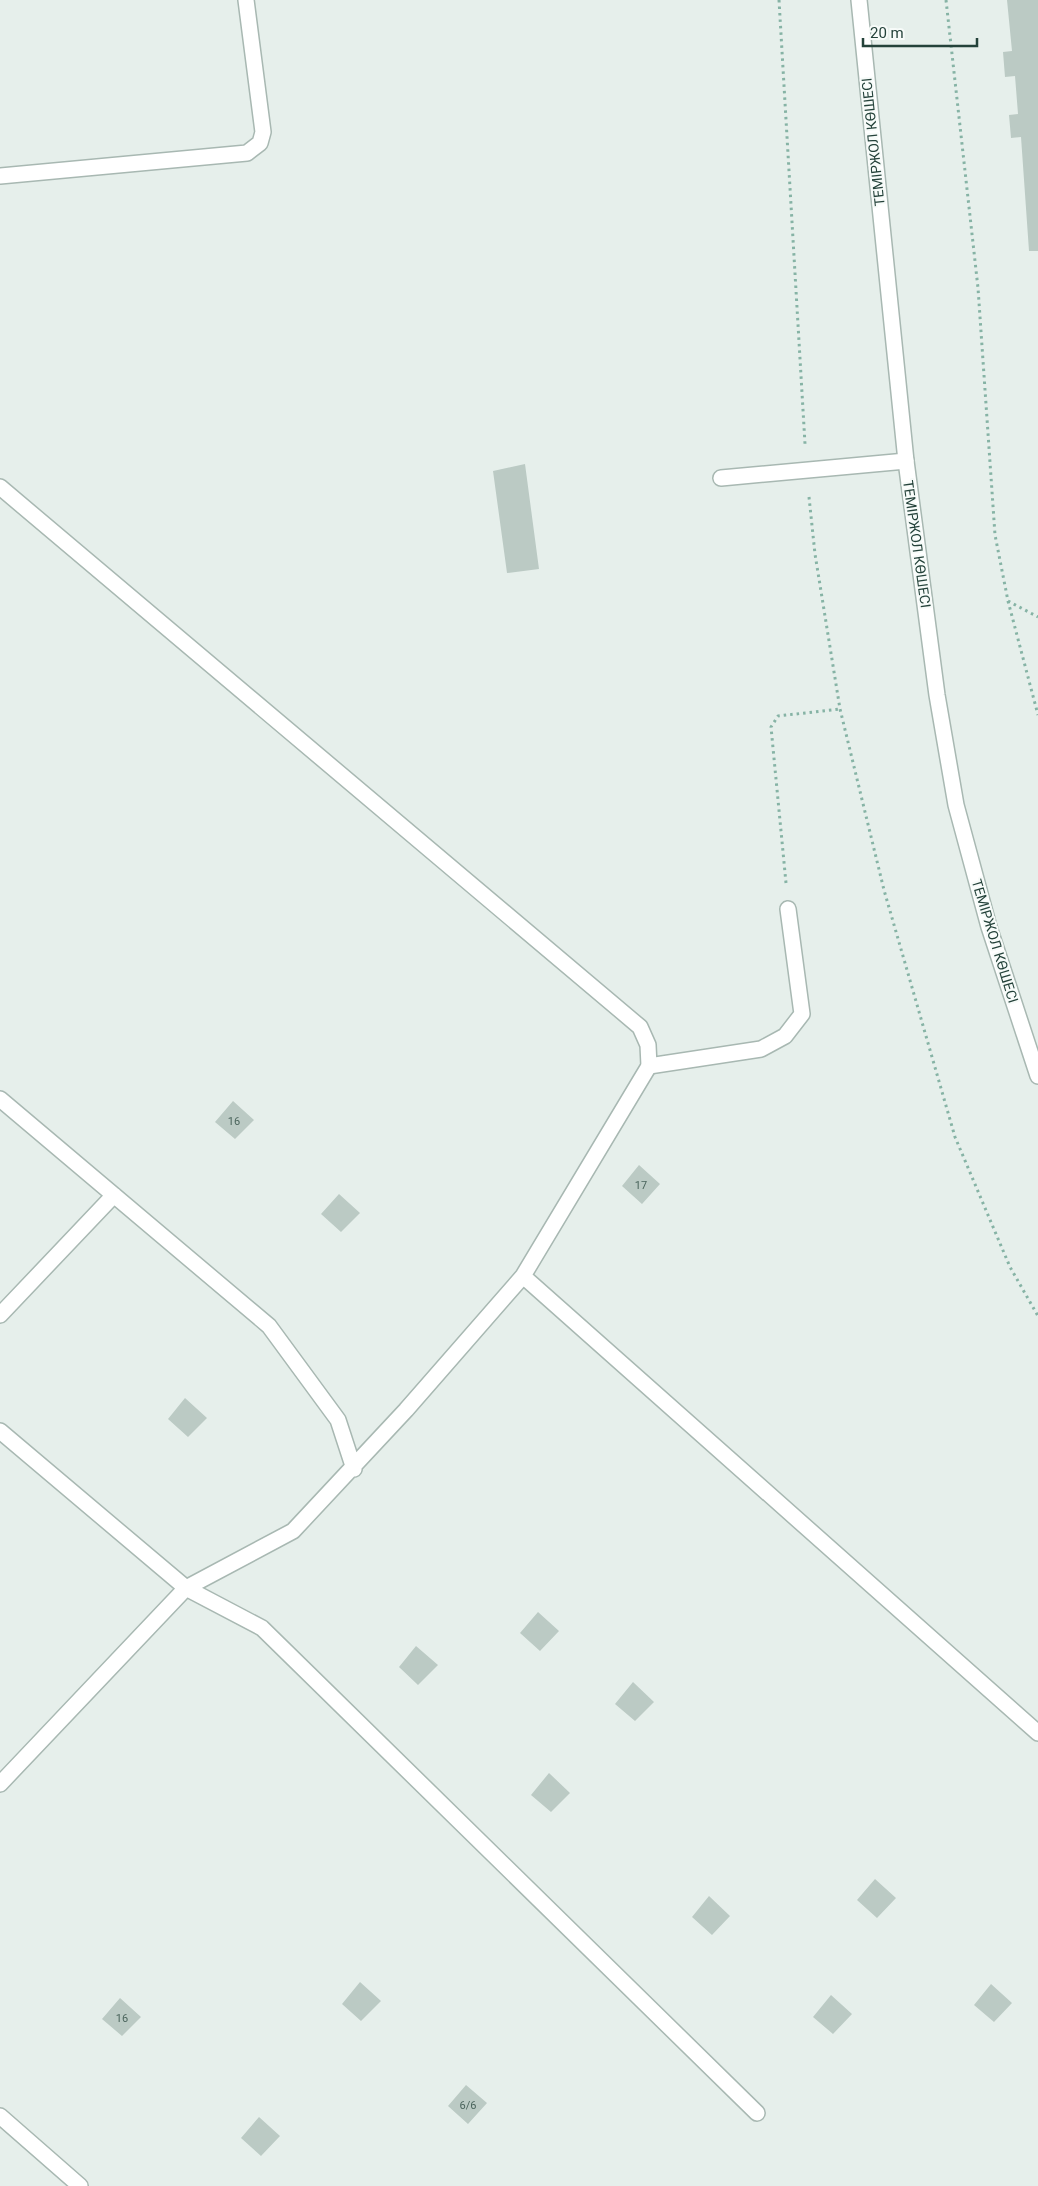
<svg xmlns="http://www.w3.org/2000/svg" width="1038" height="2186" font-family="Roboto,sans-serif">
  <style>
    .building { fill: #bbcac4 }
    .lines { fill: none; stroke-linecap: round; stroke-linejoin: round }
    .service-casing { stroke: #a8b8b2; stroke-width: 18 }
    .minor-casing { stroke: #a8b8b2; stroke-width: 18 }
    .tertiary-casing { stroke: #a8b8b2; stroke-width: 18 }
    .path { stroke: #86b3a5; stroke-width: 3; stroke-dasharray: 2.5 4; stroke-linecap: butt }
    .service { stroke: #fff; stroke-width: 15 }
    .minor { stroke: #fff; stroke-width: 15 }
    .tertiary { stroke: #fff; stroke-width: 15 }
    .labels { text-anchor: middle; stroke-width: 4; stroke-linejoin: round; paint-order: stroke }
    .number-label { font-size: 11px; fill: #4a645c }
    .street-label { font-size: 14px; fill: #24423a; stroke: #f7fbf9 }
  </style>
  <rect width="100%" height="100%" fill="#e6efeb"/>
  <path class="building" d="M1007,0h31v251h-9l-8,-114 -10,1 -2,-23 9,-1 -3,-38 -10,1 -2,-25 9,-1z
    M525,464l14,105 -32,4 -14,-102z
    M233,1101l21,19 -19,19 -20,-17z
    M639,1165l21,19 -18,20 -20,-18z
    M339,1194l21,19 -19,19 -20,-18z
    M185,1398l22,20 -19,19 -20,-18z
    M538,1612l21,19 -19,20 -20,-18z
    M416,1646l22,19 -20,20 -19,-18z
    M633,1682l21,20 -19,19 -20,-17z
    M549,1773l21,20 -19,19 -20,-17z
    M875,1879l21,19 -19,20 -20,-18z
    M709,1896l21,20 -18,19 -20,-18z
    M360,1982l21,19 -20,20 -19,-17z
    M991,1984l21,19 -18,19 -20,-17z
    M831,1995l21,19 -19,20 -20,-17z
    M120,1998l21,19 -19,19 -20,-17z
    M466,2085l21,18 -19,21 -20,-18z
    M259,2117l21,19 -19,20 -20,-18z"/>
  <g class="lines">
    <g class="service-casing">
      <path id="service" d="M721,478l185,-17
        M649,1066l112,-17 24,-13 17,-22 -14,-105"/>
    </g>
    <g class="minor-casing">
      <path id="minor" d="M0,176l247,-23 13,-10 3,-11 -17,-132
        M0,487l640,540 8,18 1,21 -126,210 -117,134 -113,121 -107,57
        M0,1099l269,227 69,94 16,49
        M523,1276l515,457
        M0,1315l114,-120
        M0,1431l186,157 -186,196
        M186,1588l76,40 495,485"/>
    </g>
    <g class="tertiary-casing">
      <path id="tertiary" d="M859,0l47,461 31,234 19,110 33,122 49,149
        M0,2116l80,70"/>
    </g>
    <path class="path" d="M779,0l26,444
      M946,0l32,288 17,247 13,66 30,114
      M809,497l6,57 25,155 44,181 71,247 55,130 28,49
      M1008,601l30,16
      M786,883l-15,-156 7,-11 62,-7"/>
    <use href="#service" class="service"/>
    <use href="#minor" class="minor"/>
    <use href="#tertiary" class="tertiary"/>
  </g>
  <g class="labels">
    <g class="number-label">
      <text x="234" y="1125">16</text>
      <text x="641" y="1189">17</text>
      <text x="122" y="2022">16</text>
      <text x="468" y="2109">6/6</text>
    </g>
    <g class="street-label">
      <text transform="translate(873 142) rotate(-96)" y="5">ТЕМІРЖОЛ КӨШЕСІ</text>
      <text transform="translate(917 544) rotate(82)" y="5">ТЕМІРЖОЛ КӨШЕСІ</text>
      <text transform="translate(995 941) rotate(73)" y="5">ТЕМІРЖОЛ КӨШЕСІ</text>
    </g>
  </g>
  <path d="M863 38v8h114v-8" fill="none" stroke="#24423a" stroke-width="2.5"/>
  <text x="870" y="38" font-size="15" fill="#24423a" stroke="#f7fbf9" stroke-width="4" paint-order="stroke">20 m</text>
</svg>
